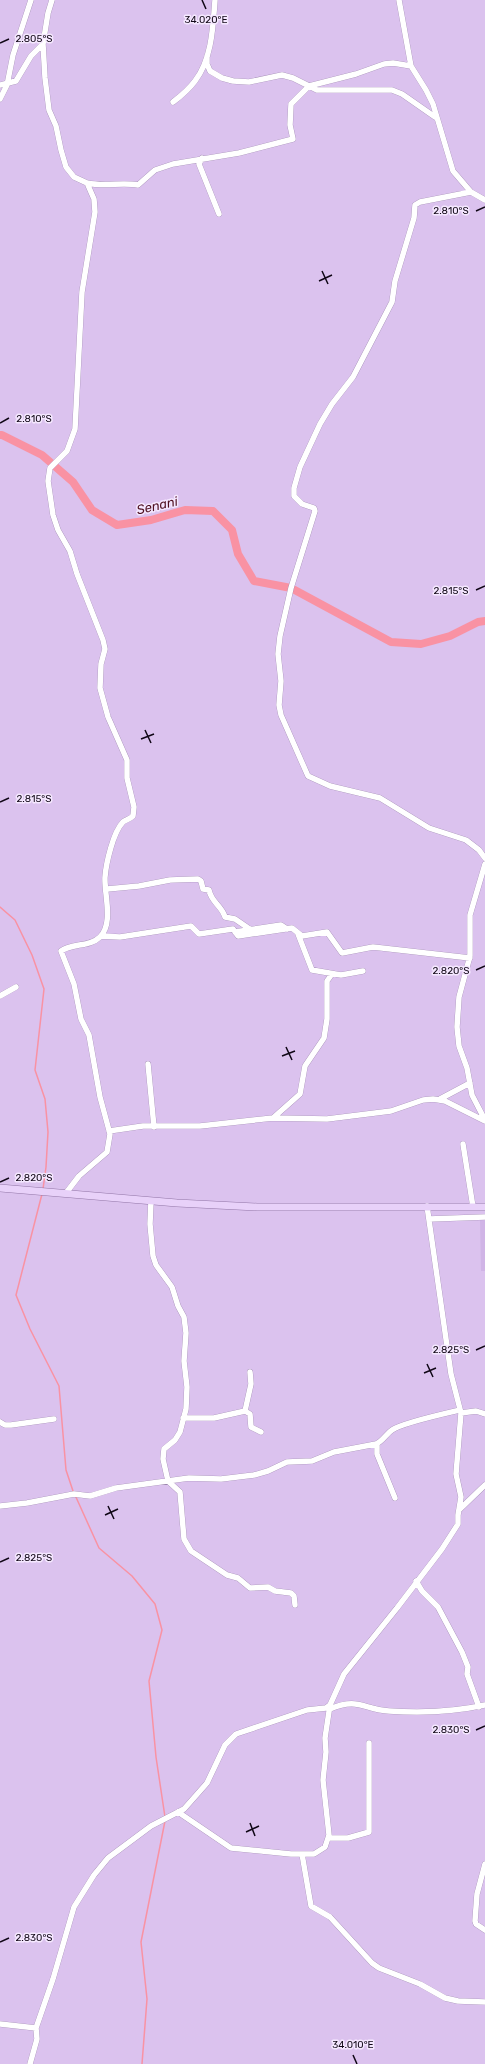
<svg xmlns="http://www.w3.org/2000/svg" width="485" height="2064" font-family="Rubik,sans-serif">
  <style>
    .built { fill: #d0b4e6 }
    .lines { fill: none; stroke-linecap: round; stroke-linejoin: round }
    .stream { stroke: #f992a3; stroke-width: 1.5 }
    .river { stroke: #f992a3; stroke-width: 8 }
    .minor-casing { stroke: #9c85ae; stroke-width: 6 }
    .major-casing { stroke: #9276a7; stroke-width: 8 }
    .minor { stroke: #fff; stroke-width: 5.5 }
    .major { stroke: #e8d1f9; stroke-width: 7 }
    .ticks { fill: none; stroke: #100716; stroke-width: 1.5 }
    .labels { text-anchor: middle; stroke-width: 3; stroke-linejoin: round; paint-order: stroke }
    .water-label { font-size: 13px; font-style: italic; fill: #4f1021; stroke: #f5e8ff }
    .ticks-label { font-size: 10px; text-anchor: middle; fill: #100716; stroke: #f5e8ff; stroke-width: 3; stroke-linejoin: round; paint-order: stroke }
  </style>
  <rect width="100%" height="100%" fill="#dbc2ee"/>
  <path class="built" d="M480,1220h5v51h-4z"/>
  <g class="lines">
    <path class="stream" d="M0,907l15,13 17,35 12,34 -9,81 10,29 3,33 -2,35 -3,22
      M42,1194l-26,101 14,34 29,57 7,84 7,21
      M75,1495l24,53 33,28 23,28 7,26 -13,51 7,76 9,60
      M142,2064l5,-65 -6,-57 24,-121"/>
    <path class="river" d="M0,435h2l40,20 31,27 19,28 25,15 34,-5 34,-10 28,1 19,19 6,24 16,27 37,7 100,54 30,2 29,-8 28,-14 7,-1"/>
    <g class="minor-casing">
      <path id="minor" d="M52,0l-4,13 -5,31 2,34 4,32 7,16 5,24 5,17 8,10 13,6 7,16 1,13 -13,80 -7,137 -8,22 -17,17 -2,13 5,34 5,15 12,21 7,23 26,66 2,9 -4,15 -1,24 8,29 19,43v18l7,29 -1,9c-3,3 -8,4 -10,6 -10,10 -17,42 -18,55 -1,17 9,46 -5,60 -10,10 -28,6 -39,14l13,33 7,35 8,16 11,62 10,37 -3,18 -28,24 -13,17
        M399,0l12,66 15,24 7,14 20,67 18,21
        M207,56v8l3,7 12,7 11,3 16,1 33,-7 11,3 24,12h75l10,4 33,23
        M0,85l16,-4 15,-25 12,-12
        M0,99l7,-14 6,-30 18,-55
        M173,102c8,-6 16,-13 22,-21 17,-22 18,-55 20,-81
        M202,158l-3,6 20,50
        M87,183c18,4 34,-1 51,2l17,-15 18,-6 66,-11 54,-14 -3,-14 1,-21 18,-18 47,-12 28,-10 9,-1 18,3
        M485,200l-14,-8 -51,10 -5,3 -1,13 -19,63 -3,21 -39,75 -21,27 -12,20 -20,43 -6,21v8l8,8 12,4 1,3 -24,77 -11,48 -2,18 3,27 -2,24 2,10 27,61 22,10 50,12 49,30 37,12 13,10 6,8
        M485,864l-15,51v41l-11,41 -2,30 2,19 8,22 5,27 13,25
        M107,889l32,-3 31,-6 28,-1 3,2 2,8 6,1c2,12 13,16 16,27l10,2 16,11
        M235,932l46,-7 6,4
        M298,934l14,36 29,5 22,-4
        M101,936l19,1 71,-11 8,8 34,-5 5,7 54,-8 10,8 25,-4 15,21 31,-6 97,11
        M0,996l16,-9
        M148,1064l6,63
        M440,1099l30,-16
        M273,1118l27,-24 5,-28 19,-28 3,-19v-38l5,-7
        M109,1131l34,-5h57l73,-8 54,1 64,-8 32,-11 10,-1 12,2 40,20
        M463,1144l10,63
        M151,1201l-1,23 3,32 3,9 16,22 6,19 6,11 2,16 -2,28 3,26 -1,22 -6,23 -5,8 -11,9 -1,10 5,22 12,11 4,47 7,12 36,24 11,3 12,10 18,-1 7,4 16,2 3,3 1,9
        M429,1219l56,-2
        M245,1411l6,-27 -1,-12
        M461,1413l15,-2 9,3
        M183,1418h31l31,-7 5,3 1,13 10,5
        M0,1422l5,3h6l43,-6
        M377,1444v10l18,44
        M0,1506l27,-3 47,-9 16,2 26,-8 73,-10 32,1 33,-4 14,-4 19,-9 25,-1 22,-9 42,-8c7,-3 10,-10 16,-14 10,-7 55,-17 68,-20
        M460,1509l25,-24
        M416,1581l6,10 16,16 24,45 6,15 -1,7 12,33
        M330,1709c28,-12 33,0 59,2 32,2 65,1 96,-6
        M178,1812l53,36 60,6h23l11,-7 4,-12 -6,-55 3,-28 -1,-14 5,-33
        M329,1838h19l21,-6v-89
        M302,1854l9,52 19,11 42,46 7,5 41,16 25,14 13,3 27,1
        M485,1864l-8,30 -2,27 1,3 9,6
        M0,2024l36,4
        M30,2064l7,-25 -1,-11 17,-49 21,-72 20,-32 14,-17 43,-32 33,-17 23,-26 18,-38 11,-11 71,-24 19,-2 4,-3 14,-31 53,-66 45,-59 16,-25v-9l3,-18 -5,-23 5,-61 -10,-39 -24,-168"/>
    </g>
    <g class="major-casing">
      <path id="major" d="M0,1188l177,15 80,4h228"/>
    </g>
    <use href="#minor" class="minor"/>
    <use href="#major" class="major"/>
  </g>
  <path class="ticks" d="M202,0l4,9M0,43l9,-4M476,211l9,-4M322,271l6,13M319,281l13,-6M0,423l9,-5M476,590l9,-4M145,730l6,13M141,739l13,-5M0,802l9,-4M476,970l9,-4M286,1047l6,13M282,1056l13,-5M0,1182l9,-4M476,1350l9,-4M427,1364l6,13M424,1373l12,-5M108,1506l6,13M105,1515l13,-6M0,1562l9,-4M476,1730l9,-4M250,1823l5,13M246,1832l13,-6M0,1942l9,-4M353,2055l4,9"/>
  <g class="labels">
    <g class="water-label">
      <text transform="translate(157 505) rotate(-13)" y="5">Senani</text>
    </g>
  </g>
  <g class="ticks-label">
    <text x="206" y="23">34.020°E</text>
    <text x="34" y="42">2.805°S</text>
    <text x="451" y="214">2.810°S</text>
    <text x="34" y="422">2.810°S</text>
    <text x="451" y="594">2.815°S</text>
    <text x="34" y="802">2.815°S</text>
    <text x="451" y="974">2.820°S</text>
    <text x="34" y="1181">2.820°S</text>
    <text x="451" y="1353">2.825°S</text>
    <text x="34" y="1561">2.825°S</text>
    <text x="451" y="1733">2.830°S</text>
    <text x="34" y="1941">2.830°S</text>
    <text x="353" y="2048">34.010°E</text>
  </g>
</svg>
